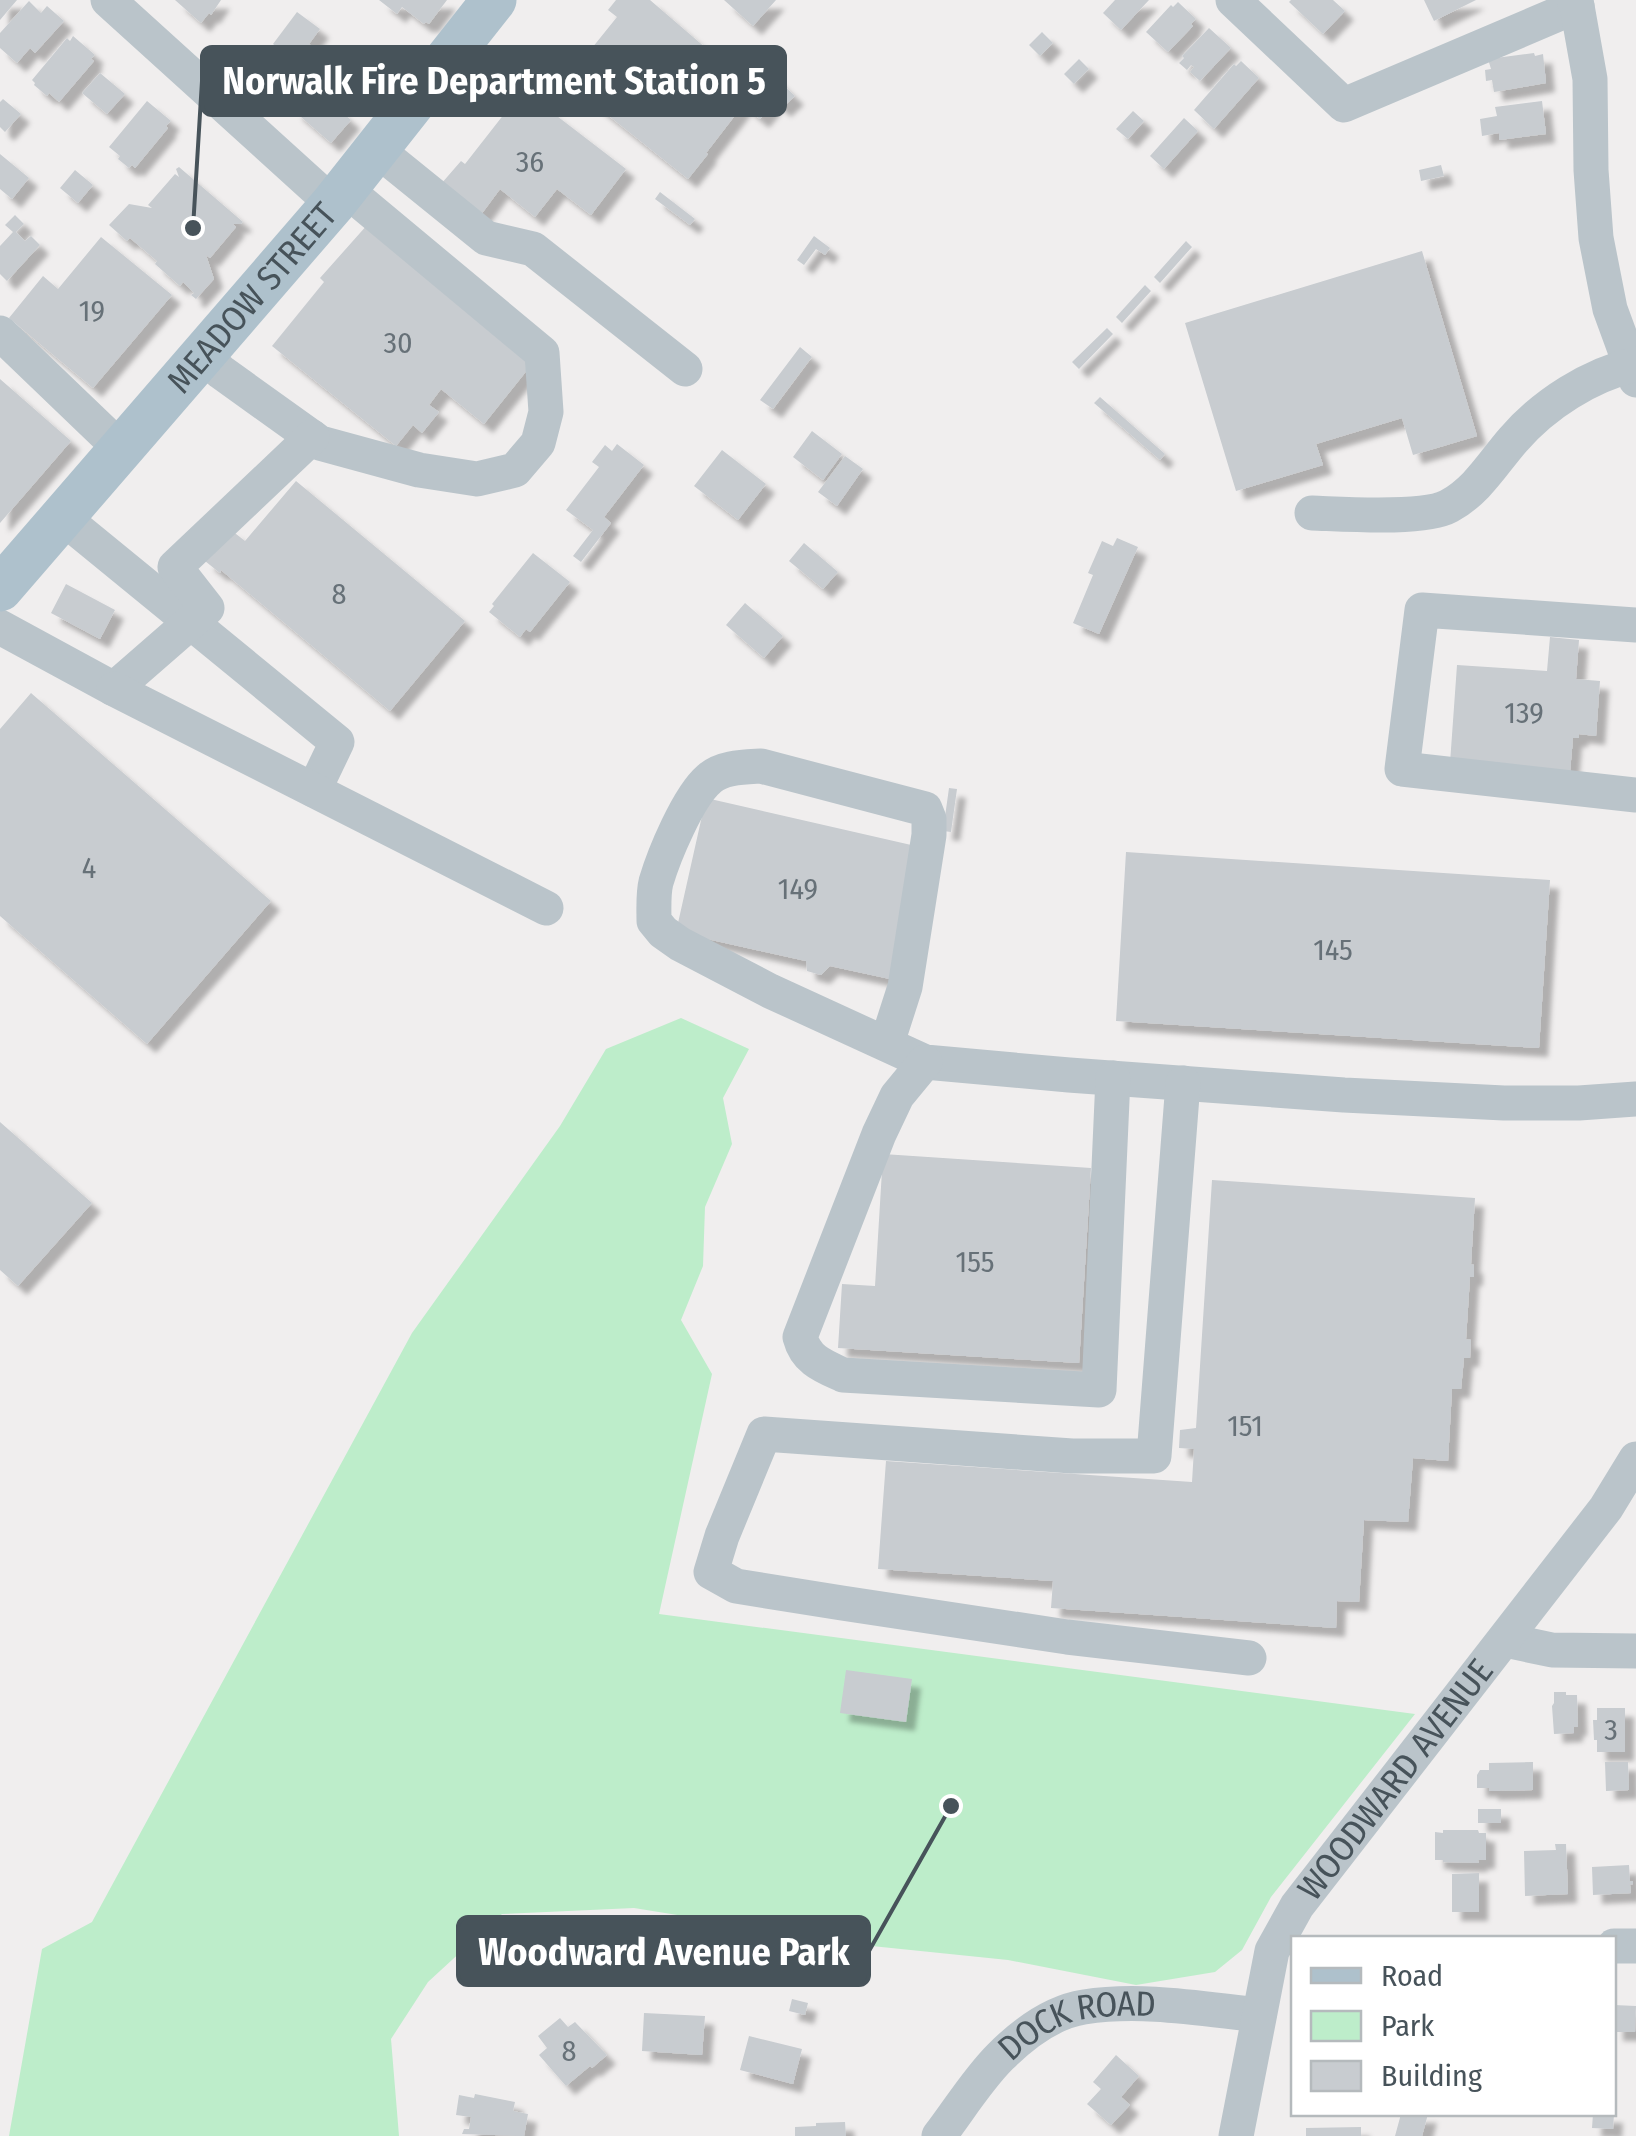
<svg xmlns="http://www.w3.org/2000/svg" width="1636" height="2136" font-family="'Fira Sans Condensed',sans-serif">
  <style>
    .green { fill: #bdedca }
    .building { fill: #c8ccd0; filter: url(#shadow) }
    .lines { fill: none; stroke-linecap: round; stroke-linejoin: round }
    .minor { stroke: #bac4ca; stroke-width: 35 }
    .major { stroke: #aec1cc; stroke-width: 45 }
    .labels { text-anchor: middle; stroke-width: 8; stroke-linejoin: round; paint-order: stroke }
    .number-label { font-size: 30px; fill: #677178 }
    .street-label { font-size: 35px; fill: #47535a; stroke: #fff }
    .leader { fill: none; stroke: #47535a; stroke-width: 4 }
    .callout-dot { fill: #47535a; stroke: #fff; stroke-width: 4 }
    .callout { fill: #47535a; stroke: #47535a; stroke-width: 4 }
    .callout-label { font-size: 38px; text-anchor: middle; font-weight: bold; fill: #fff }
  </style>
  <defs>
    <filter id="shadow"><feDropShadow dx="9" dy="9" stdDeviation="2.5" flood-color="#0004"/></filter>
  </defs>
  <rect width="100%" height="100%" fill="#f0eeee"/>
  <path class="green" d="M681,1018l68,31 -26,49 9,46 -27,63 -2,59 -22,54 31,54 -53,240 756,100 -144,183 -29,53 -27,22 -79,13 -128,-25 -146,-15 -228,-37 -132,6 -74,68 -37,57 8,97h-390l33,-187 50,-27 320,-589 148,-207 46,-77z"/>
  <path class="building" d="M0,0h17l-17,20z
    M175,0h46l-10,15 -2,-2 -8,10z
    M379,0h68l-18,24 -3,-2 -2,2 -22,-17 -5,7z
    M616,0h34l122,105 -12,14 -17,-14 -37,48 2,1 -20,25 -104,-83 8,-9 5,4 18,-24 -23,-19 25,-31 -9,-7z
    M724,0h52l-23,26z
    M1115,0h34l-28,30 -18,-17z
    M1291,0h42l12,11 -22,23 -34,-32z
    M1424,0h52l-42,21z
    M29,1l12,12 6,-7 17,15 -29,32 -5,-5 -13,15 -17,-15v-15z
    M1178,2l18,17 -5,5 2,2 -25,26 -22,-20 25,-27 2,2z
    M297,12l23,17 -11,15 5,4 -8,10 -3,-3 -3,4 -10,-8 -3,4 -14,-11z
    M1209,28l22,20 -31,33 -10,-9 4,-5 -3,-2 -4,5 -8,-7 5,-5 -2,-2z
    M1042,32l11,11 -13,13 -11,-11z
    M73,36l22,19 -4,4 3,2 -35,41 -10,-9 -2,3 -13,-11 1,-2 -3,-3 35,-42 3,3z
    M1534,53l1,3 8,-2 3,29 -52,9 -2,-12 -6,1 -1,-11 6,-1 -3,-10z
    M1079,59l10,10 -15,15 -10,-10z
    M1241,61l18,17 -45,51 -20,-19 40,-46 2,2z
    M766,69l29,27 -13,12 -8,-7 -2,3 -18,-18 6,-7 -2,-3z
    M100,73l25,21 -18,20 -25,-21z
    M312,86l39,34 -20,23 -38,-33 5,-6 -4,-3 7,-7 3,2z
    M523,90l103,79 -35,46 -34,-26 -22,28 -35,-28 -20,27 -39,-32 20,-23 4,3z
    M3,99l18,15 -16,18 -5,-5v-25z
    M147,101l24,20 -5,5 2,2 -33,40 -3,-3 -3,3 -11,-9 2,-3 -11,-9z
    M1542,101l4,33 -47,6v-7l-17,3 -2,-17 17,-3 -2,-9z
    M1133,111l11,10 -16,18 -12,-10z
    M1184,118l14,13 -34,38 -14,-13z
    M0,154l29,24 -17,21 -12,-10z
    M1441,165l3,11 -23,5 -2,-11z
    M179,167l64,55 -2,2h-8l3,3 -26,31 -4,-3 8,24 -18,20 -5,-4 3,-2 -11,-11 -3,4 -25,-22 2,-3 -27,-23 -3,3 -18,-16 20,-21 23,4 -4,-3 27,-31 4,3 -3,-8z
    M75,170l18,15 -15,18 -18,-15z
    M660,192l35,27 -5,6 -35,-26z
    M15,215l9,9 -8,8 9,9 6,-5 9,9 -33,36 -7,-7v-28l13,-14 -8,-7z
    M368,224l168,135 -52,65 -43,-35 -12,16 10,7 -17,21 -9,-8 -17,21 -124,-100 52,-64 -4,-4z
    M814,236l16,12 -5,7 -9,-6 -12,16 -7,-5z
    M101,237l71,58 -79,93 -84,-70 34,-42 15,13z
    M1186,241l6,6 -32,36 -6,-6z
    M1422,251l55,185 -64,19 -11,-37 -86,26 7,21 -87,26 -51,-168z
    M1145,285l6,6 -29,32 -6,-6z
    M1107,328l6,6 -34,35 -7,-7z
    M800,347l12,10 -39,52 -13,-9z
    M0,379l71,62 -71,82z
    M1100,397l65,57 -5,6 -66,-57z
    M812,431l30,23 -19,26 -30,-23z
    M617,444l27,21 -40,52 7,6 -30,39 -8,-6 20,-26 -27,-20 33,-43 -7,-5 13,-17 7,6z
    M722,450l44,34 -28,36 -44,-34z
    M845,456l18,13 -26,37 -19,-14z
    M296,481l169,140 -75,90 -169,-141 -1,3 -15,-12 26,-31 14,11z
    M1117,538l21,9 -39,87 -26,-11 20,-48 -5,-2 14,-32 11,5z
    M804,543l34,29 -15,17 -34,-28z
    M533,553l37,29 -40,50 -4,-3 -6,8 -31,-25 5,-6 -2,-2z
    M66,584l49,26 -15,29 -49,-26z
    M745,603l38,33 -19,22 -38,-33z
    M1550,637l29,3 -3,39 24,2 -4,55 -17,-2v4h-6l-3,34 -120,-9 7,-98 90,6z
    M31,693l240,208 -124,143 -147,-128v-187z
    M949,788l8,1 -6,43 -8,-1z
    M706,798l214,49 -30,132 -60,-13 -9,9 -14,-4 -1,-10 -130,-29z
    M1126,852l424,28 -11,168 -423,-27z
    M0,1122l92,81 -74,83 -18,-16z
    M883,1154l208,14 -12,195 -241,-15 4,-64 33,2z
    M1212,1180l263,18 -4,66 3,1v12h-4l-4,62 5,1 -1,18h-6l-3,31h-9l-4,72 -35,-3 -5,64 -44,-2 -5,82 -22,-1 -1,27 -154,-11 -131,-9 2,-27 -175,-12 8,-108 306,21 2,-33 -15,-1 1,-18 16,-2z
    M846,1670l66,9 -6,43 -66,-9z
    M1554,1692h12v3h11l1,32h-4v6l-20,1 -2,-28 2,-3z
    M1597,1708h28v44h-28v-12h-3l-1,-20h4z
    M1533,1762v28l-44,1v-3h-12v-13l3,-5h9v-7z
    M1605,1762h23l1,28 -23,1z
    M1478,1809h23v14h-23z
    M1443,1830h35l1,3h7v27h-8l1,3 -36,-1v-2h-8v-28l8,1z
    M1555,1844h11l2,50 -43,2 -1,-45 32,-1z
    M1629,1865l1,16h3v3l-3,1 1,8 -38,2 -1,-28z
    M1479,1873v39h-27v-38z
    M792,1999l16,4 -3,12 -16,-4z
    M1614,2005l22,1 -1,26h-21z
    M644,2013l61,3 -3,39 -60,-4z
    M560,2018l8,9 7,-5 32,33 -15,13 -2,-2 -24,20 -27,-31 8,-7 -9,-12z
    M749,2036l53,13 -9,35 -53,-14z
    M1116,2055l23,21 -18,21 9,8 -19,20 -24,-21 14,-15 -8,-7z
    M475,2094l40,8 -2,9 15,3 -4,22 -62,-2 2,-5h5l2,-12 -15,-2 3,-20 15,3z
    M1401,2114h27l-6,22h-27z
    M1593,2114h21l-1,15 -21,-1z
    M845,2122l1,14h-51v-9l21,-1v-3z
    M1361,2127v9h-55v-8z"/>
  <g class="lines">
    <g class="minor">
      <path d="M108,0l225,204"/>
      <path d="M1233,0l111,105 233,-99"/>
      <path d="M1574,0l3,6 13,73 1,91 5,68 14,71 26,71"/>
      <path d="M376,149l110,89 47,11 152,120"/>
      <path d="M0,333l121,116"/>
      <path d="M202,356l19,16 99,71 99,27 58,9 38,-9 23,-27 8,-31 -4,-59 -197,-164"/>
      <path d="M1312,513c31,1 112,7 137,-7 28,-15 44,-43 64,-66 31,-36 77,-65 123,-76"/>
      <path d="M62,517l275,225 -23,48"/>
      <path d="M1636,625l-214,-15 -20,159 234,26"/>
      <path d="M0,627l114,62 93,-81 -32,-41 137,-130"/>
      <path d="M114,689l432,219"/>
      <path d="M887,1043l18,-56 24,-152v-16l-4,-10 -164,-43c-17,1 -39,1 -52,13 -21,18 -45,76 -53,103 -3,12 -2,27 -2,39l9,11 17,12 90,47 155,71 144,13 275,20 160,8h75l57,-4"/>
      <path d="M925,1062l-28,34 -18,38 -79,203c6,23 23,29 43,38l256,15 14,-312"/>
      <path d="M1183,1083l-29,373h-82l-308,-22 -42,102 -11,36 25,14 106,17 225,34 182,21"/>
      <path d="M1505,1640l47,10 84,1"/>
      <path d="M1614,1946h22"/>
      <path id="s1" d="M939,2136c20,-26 38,-56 61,-79 22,-22 52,-45 84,-50 58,-9 118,2 175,8"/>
      <path id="s2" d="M1236,2136l36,-185 25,-45 309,-398 30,-49"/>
    </g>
    <path class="major" id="s3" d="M0,589l333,-385 161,-204"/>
  </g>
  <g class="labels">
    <g class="number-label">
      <text x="530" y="172">36</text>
      <text x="92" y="321">19</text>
      <text x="398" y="353">30</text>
      <text x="339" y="604">8</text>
      <text x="1524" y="723">139</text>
      <text x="89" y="878">4</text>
      <text x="798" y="899">149</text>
      <text x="1333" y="960">145</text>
      <text x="975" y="1272">155</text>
      <text x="1245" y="1436">151</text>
      <text x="1611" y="1740">3</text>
      <text x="569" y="2061">8</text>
    </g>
    <g class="street-label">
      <text dy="12" stroke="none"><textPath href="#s3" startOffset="385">MEADOW STREET</textPath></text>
      <text dy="12" stroke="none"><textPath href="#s2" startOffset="400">WOODWARD AVENUE</textPath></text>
      <text dy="12" stroke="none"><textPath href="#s1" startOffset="188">DOCK ROAD</textPath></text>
    </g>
  </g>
  <path class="leader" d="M193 228L202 81M951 1806L869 1951"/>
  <g class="callout-dot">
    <circle cx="193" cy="228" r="10"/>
    <circle cx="951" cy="1806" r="10"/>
  </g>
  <g class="callout">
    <rect x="202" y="47" width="583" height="68" rx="10"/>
    <rect x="458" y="1917" width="411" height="68" rx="10"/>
  </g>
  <g class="callout-label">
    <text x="494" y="94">Norwalk Fire Department Station 5</text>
    <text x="664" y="1965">Woodward Avenue Park</text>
  </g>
  <rect x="1291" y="1936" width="325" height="180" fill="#ffffff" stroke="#b5babd" stroke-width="2.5"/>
  <rect x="1311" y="1968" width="50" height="15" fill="#aec1cc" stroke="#b5babd" stroke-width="2.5"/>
  <text x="1381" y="1986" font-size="30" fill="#47535a">Road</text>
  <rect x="1311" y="2011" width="50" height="30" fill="#bdedca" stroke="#b5babd" stroke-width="2.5"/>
  <text x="1381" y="2036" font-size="30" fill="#47535a">Park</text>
  <rect x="1311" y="2061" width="50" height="30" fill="#c8ccd0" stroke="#b5babd" stroke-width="2.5"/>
  <text x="1381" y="2086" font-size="30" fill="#47535a">Building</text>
</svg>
